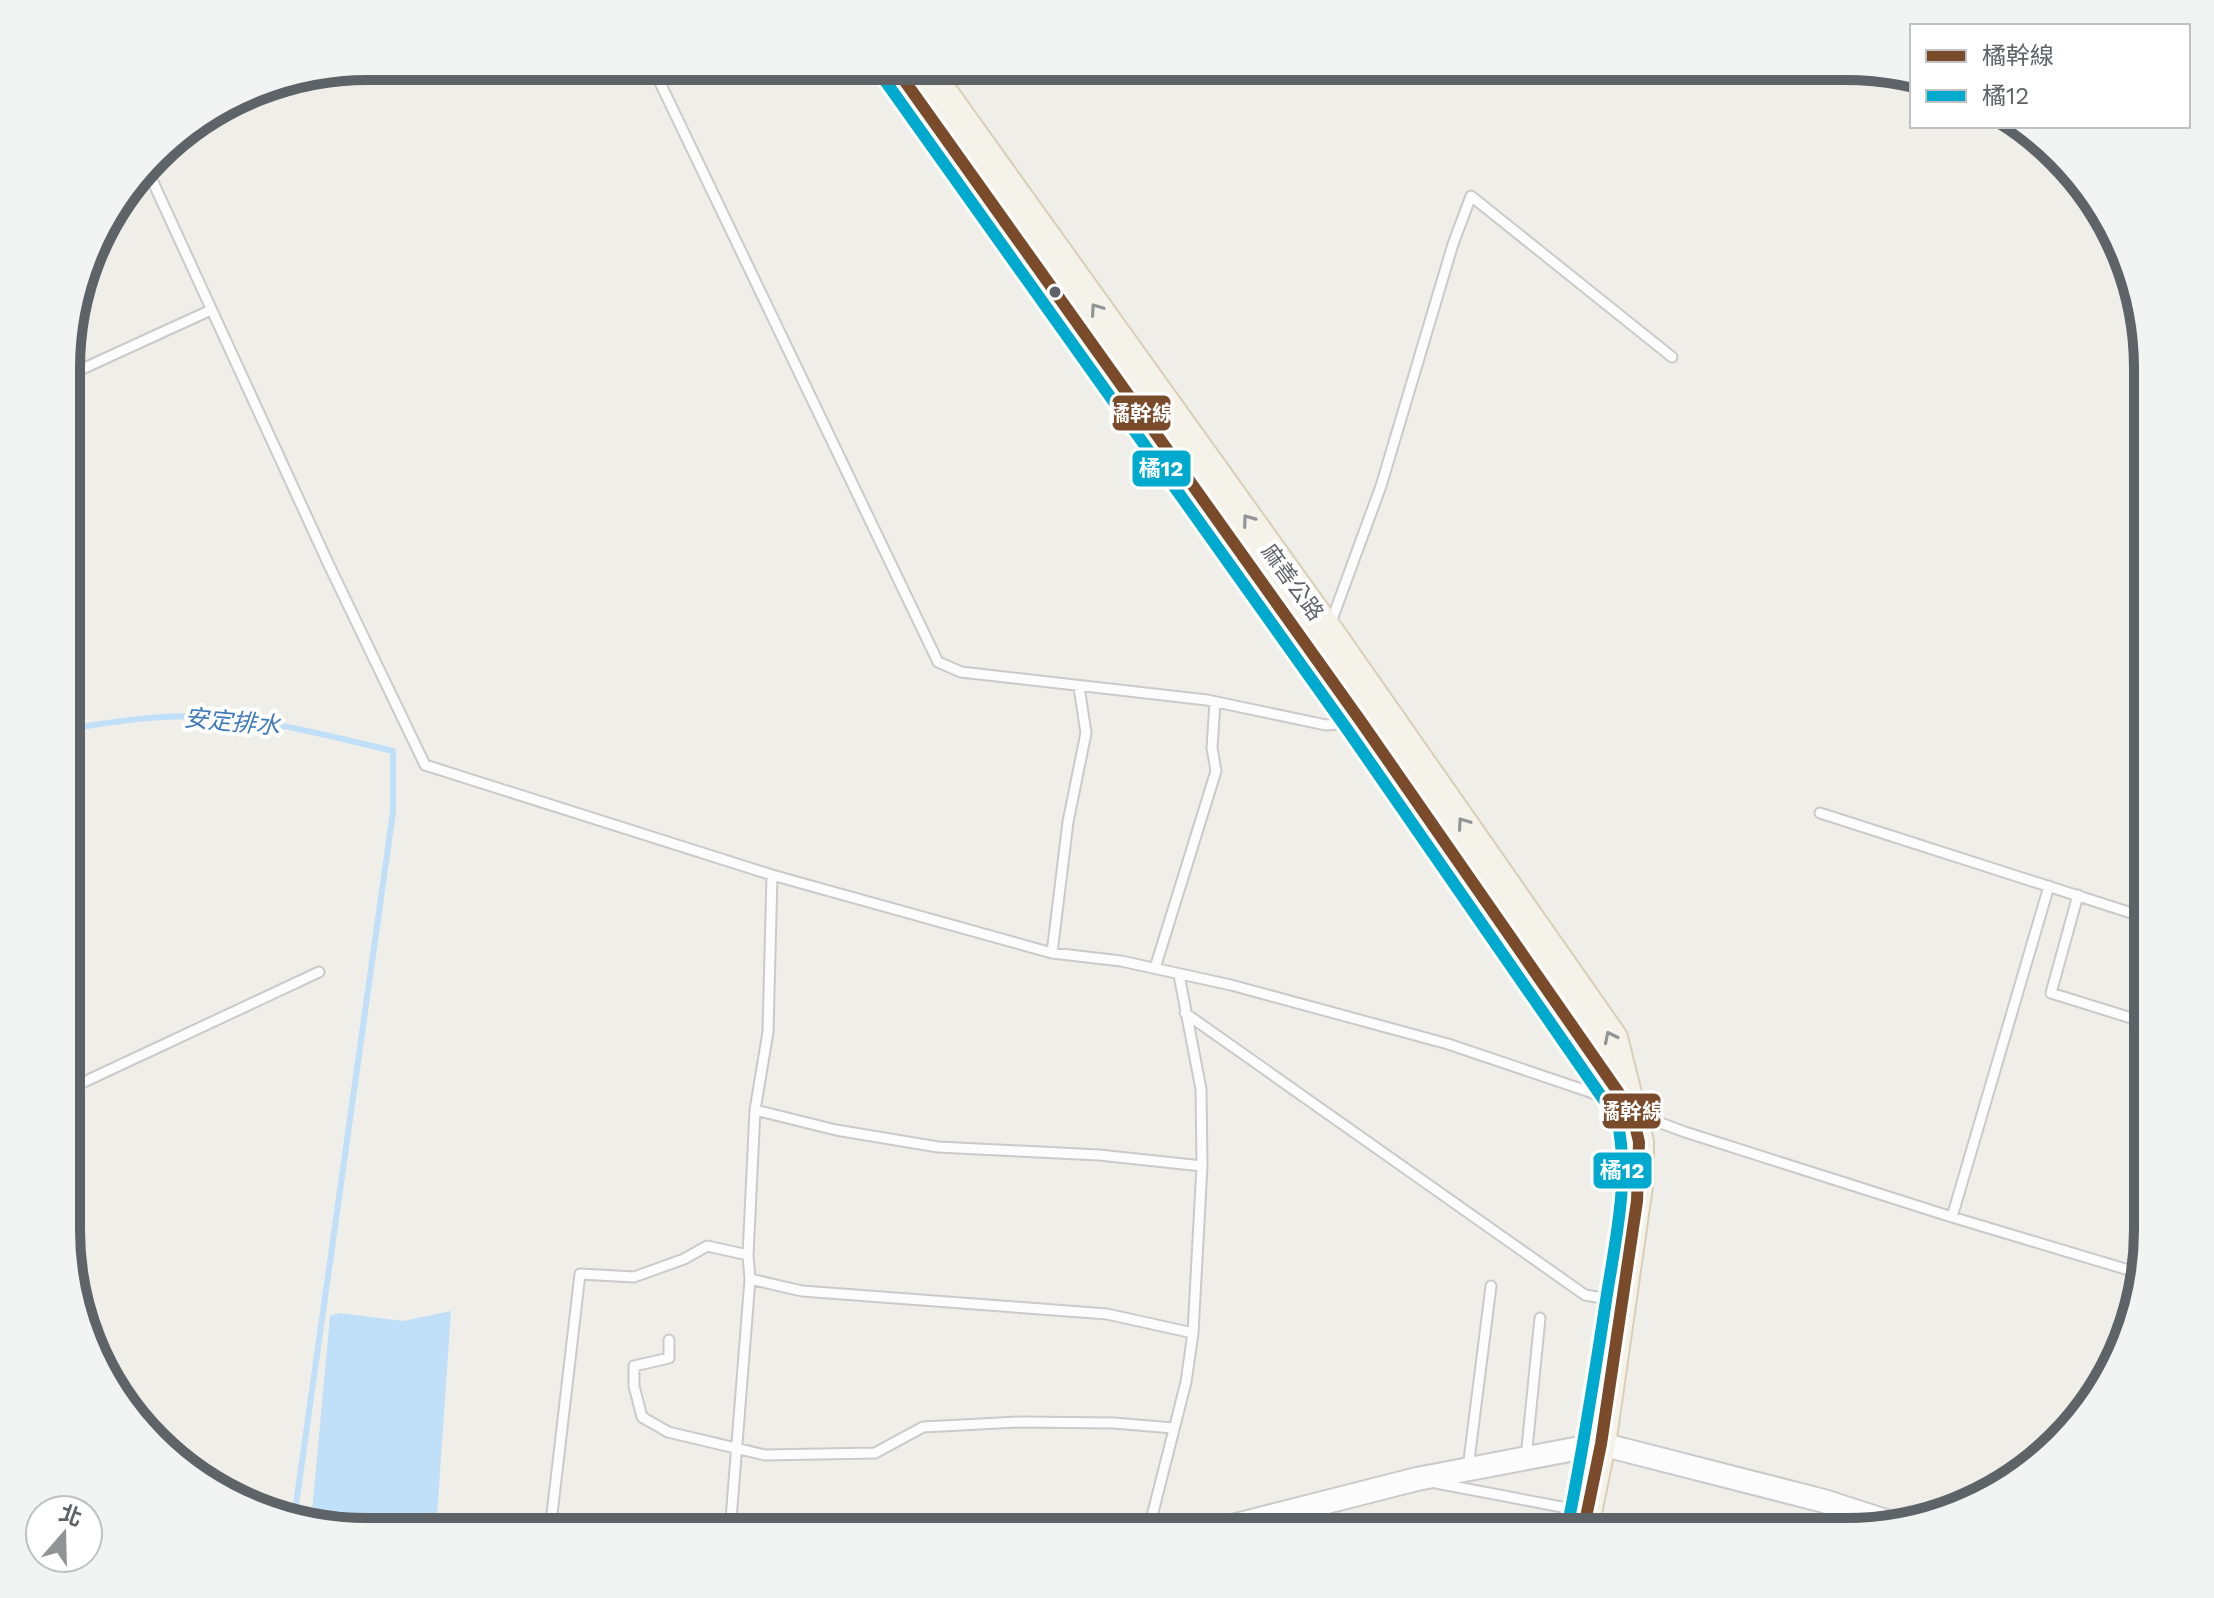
<svg xmlns="http://www.w3.org/2000/svg" width="2214" height="1598" font-family="'Work Sans','Noto Sans TC',sans-serif">
  <style>
    .water { fill: #bfe0f8 }
    .lines { fill: none; stroke-linecap: round; stroke-linejoin: round }
    .stream { stroke: #bfe0f8; stroke-width: 6 }
    .service-casing { stroke: #cacaca; stroke-width: 13 }
    .tertiary-casing { stroke: #cacaca; stroke-width: 26 }
    .primary-casing { stroke: #d8cfb6; stroke-width: 32 }
    .service { stroke: #fdfcfc; stroke-width: 9 }
    .tertiary { stroke: #fdfcfc; stroke-width: 22 }
    .primary { stroke: #f4f2e9; stroke-width: 28 }
    .bus-1-casing { stroke: #fff; stroke-width: 18 }
    .bus-2-casing { stroke: #fff; stroke-width: 18 }
    .bus-1 { stroke: #7a4b2a; stroke-width: 12 }
    .bus-2 { stroke: #00a9ce; stroke-width: 12 }
    .oneway { stroke: #929595 }
    .bus-dot { fill: #5e6368; stroke: #fff; stroke-width: 3 }
    .labels { text-anchor: middle; stroke-width: 8; stroke-linejoin: round; paint-order: stroke }
    .street-label { font-size: 22px; fill: #5e6368; stroke: #fff }
    .water-label { font-size: 24px; font-style: italic; fill: #3e79b9; stroke: #fff }
    .rim { fill: none; stroke: #5e6368; stroke-width: 10 }
    .line-badge { stroke: #fff; stroke-width: 3 }
    .badge-label { font-size: 22px; text-anchor: middle; font-weight: bold; fill: #fff }
  </style>
  <rect width="100%" height="100%" fill="#efeee9"/>
  <path class="water" d="M451,1311l-15,220h-88l-37,-8 19,-207 9,-3 64,8z"/>
  <g class="lines">
    <path class="stream" d="M69,729c47,-8 93,-15 141,-12 62,3 123,20 183,34v61l-99,707"/>
    <g class="service-casing">
      <path id="service" d="M652,66l286,596 23,10 246,28 119,25 29,-2
        M147,169l181,394 97,202 347,110 280,78 69,8 110,24 217,59 142,48 24,11
        M69,375l142,-65
        M1330,625l51,-139 72,-242 18,-48 201,161
        M1820,813l327,105
        M2078,895l-27,98 96,30
        M1052,953l16,-131 18,-89 -7,-46
        M1155,968l61,-197 -4,-23 3,-46
        M1185,1013l400,282 35,6
        M69,1089l250,-117
        M755,1110l81,20 102,17 161,8 103,11
        M1639,1115l46,17 267,85 190,57
        M1952,1217l97,-331
        M750,1279l52,12 305,23 86,19
        M669,1340v18l-35,8v20l8,31 26,15 97,23 110,-2 48,-26 97,-5 94,1 59,5
        M1526,1458l14,-140
        M1468,1468l23,-182
        M1436,1483l147,28
        M550,1531l30,-257 54,3 50,-18 23,-13 41,9
        M730,1532l20,-253 -2,-24 7,-145 13,-78 4,-157
        M1148,1532l38,-150 7,-49 9,-167 -1,-77 -22,-114
        M1299,1532l4,-23"/>
    </g>
    <g class="tertiary-casing">
      <path id="tertiary" d="M1209,1532l208,-53 184,-35 223,57 65,21"/>
    </g>
    <g class="primary-casing">
      <path id="primary" d="M894,66l468,657 260,375
        M924,66l404,564 285,408 26,104v37l-38,265 -18,88"/>
    </g>
    <use href="#service" class="service"/>
    <use href="#tertiary" class="tertiary"/>
    <use href="#primary" class="primary"/>
    <g class="bus-1-casing">
      <path id="bus-1" d="M894,66l468,657 270,389 7,30 -2,59 -36,243 -18,88"/>
    </g>
    <g class="bus-2-casing">
      <path id="bus-2" d="M881,75l468,657 268,387c13,57 -1,118 -10,175 -12,79 -24,157 -40,235"/>
    </g>
    <use href="#bus-1" class="bus-1"/>
    <use href="#bus-2" class="bus-2"/>
  </g>
  <defs><path id="oneway-chevron" d="M-2-3.5L2.5 0L-2 3.5" fill="none" stroke-width="1.6" stroke-linecap="round" stroke-linejoin="round" transform="scale(2)"/></defs>
  <g class="oneway">
    <use href="#oneway-chevron" transform="translate(1096 309) rotate(-125)"/>
    <use href="#oneway-chevron" transform="translate(1248 520) rotate(-126)"/>
    <use href="#oneway-chevron" transform="translate(1463 823) rotate(-125)"/>
    <use href="#oneway-chevron" transform="translate(1610 1037) rotate(-116)"/>
  </g>
  <circle class="bus-dot" cx="1055" cy="292" r="7"/>
  <g class="labels">
    <g class="street-label">
      <text transform="translate(1293 582) rotate(54)" y="8">麻善公路</text>
    </g>
    <g class="water-label">
      <text transform="translate(232 722) rotate(5)" y="8">安定排水</text>
    </g>
  </g>
  <path d="M0 0H2214V1598H0ZM368 80H1846A288 288 0 0 1 2134 368V1230A288 288 0 0 1 1846 1518H368A288 288 0 0 1 80 1230V368A288 288 0 0 1 368 80Z" fill="#f2f3f3" fill-rule="evenodd"/>
  <path class="rim" d="M368 80H1846A288 288 0 0 1 2134 368V1230A288 288 0 0 1 1846 1518H368A288 288 0 0 1 80 1230V368A288 288 0 0 1 368 80Z"/>
  <g class="line-badge">
    <rect x="1111" y="394" width="61" height="38" rx="8" fill="#7a4b2a"/>
    <rect x="1131" y="449" width="61" height="39" rx="8" fill="#00a9ce"/>
    <rect x="1601" y="1092" width="61" height="38" rx="8" fill="#7a4b2a"/>
    <rect x="1592" y="1151" width="61" height="39" rx="8" fill="#00a9ce"/>
  </g>
  <g class="badge-label">
    <text x="1141" y="421">橘幹線</text>
    <text x="1161" y="476">橘12</text>
    <text x="1631" y="1119">橘幹線</text>
    <text x="1622" y="1178">橘12</text>
  </g>
  <rect x="1910" y="24" width="280" height="104" fill="#ffffff" stroke="#bfc1c3" stroke-width="2"/>
  <rect x="1926" y="50" width="40" height="12" fill="#7a4b2a" stroke="#bfc1c3" stroke-width="2"/>
  <text x="1982" y="64" font-size="24" fill="#5e6368">橘幹線</text>
  <rect x="1926" y="90" width="40" height="12" fill="#00a9ce" stroke="#bfc1c3" stroke-width="2"/>
  <text x="1982" y="104" font-size="24" fill="#5e6368">橘12</text>
  <g transform="translate(64 1534) rotate(20)"><circle r="38" fill="#ffffff" stroke="#bfc1c3" stroke-width="2"/>
  <path d="M0-6L14 30L0 20L-14 30Z" fill="#919495"/>
  <text y="-12" font-size="22" font-weight="bold" text-anchor="middle" fill="#5e6368">北</text>
  </g>
</svg>
